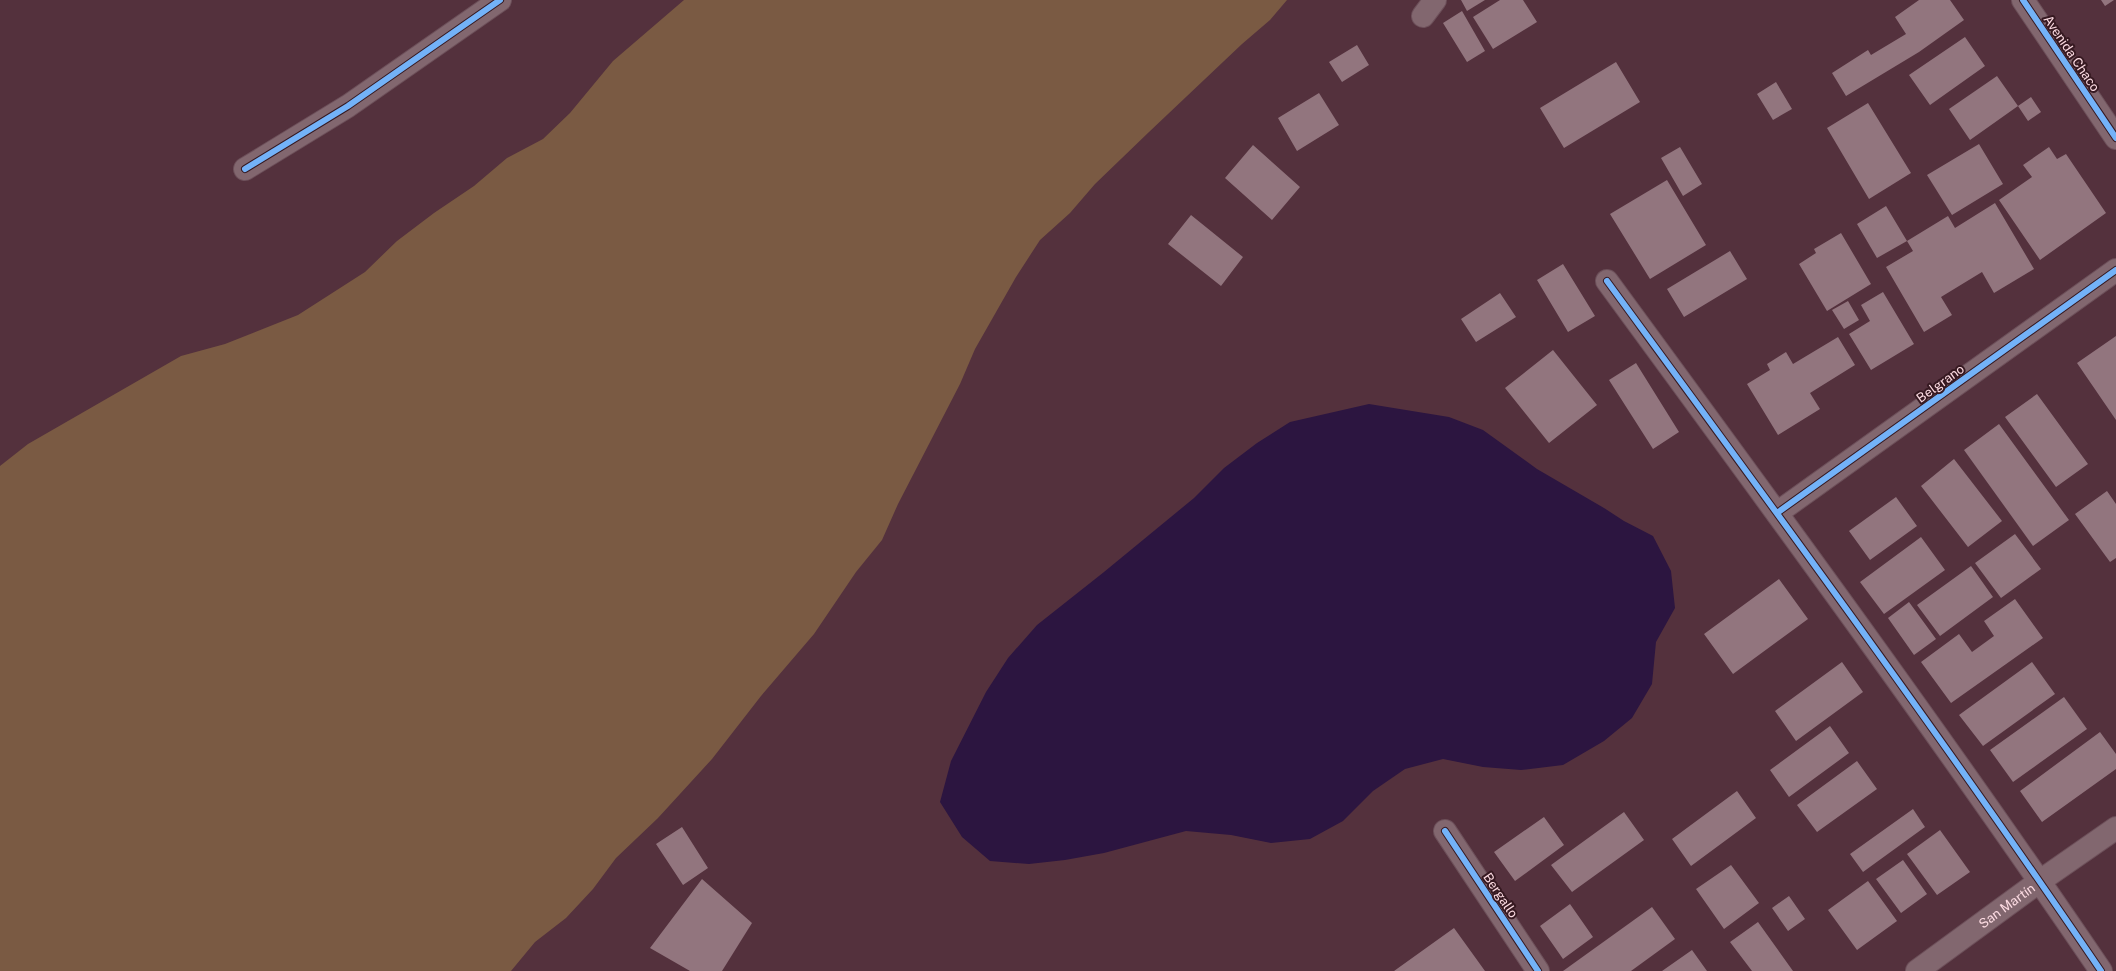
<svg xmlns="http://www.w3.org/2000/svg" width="2116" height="971" font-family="'Public Sans',sans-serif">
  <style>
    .green { fill: #7a5a43 }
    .water { fill: #2c1540 }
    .building { fill: #92757e }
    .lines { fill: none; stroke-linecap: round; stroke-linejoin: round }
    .minor-casing { stroke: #6d505a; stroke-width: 24 }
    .minor { stroke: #82676f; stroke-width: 22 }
    .cycleway-casing { stroke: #361921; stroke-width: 8 }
    .cycleway { stroke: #73b2f8; stroke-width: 6 }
    .labels { text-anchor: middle; stroke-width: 4; stroke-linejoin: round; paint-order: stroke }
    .street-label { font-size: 13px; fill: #fcdbe2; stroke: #361921 }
  </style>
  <rect width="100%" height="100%" fill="#54313d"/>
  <path class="green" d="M684,0h603l-17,20 -28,24 -93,88 -54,52 -25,29 -30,27 -24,37 -41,72 -15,35 -62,120 -16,36 -26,32 -42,62 -53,62 -49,63 -54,59 -42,40 -23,31 -27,29 -31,24 -24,29h-511v-505l28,-22 153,-88 44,-12 73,-29 67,-43 32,-31 37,-28 40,-27 33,-28 36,-19 27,-26 43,-52z"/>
  <path class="water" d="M1369,404l80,13 34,13 54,39 67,39 20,13 29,15 18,35 4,37 -19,34 -4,42 -20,34 -28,23 -41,24 -42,5 -38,-3 -40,-8 -38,10 -32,22 -30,30 -33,18 -39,4 -40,-8 -45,-4 -82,22 -39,7 -36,4 -39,-3 -28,-24 -22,-35 11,-41 35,-69 22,-34 29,-33 67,-53 90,-74 30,-30 33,-25 33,-21z"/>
  <path class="building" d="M1461,0h24l-18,11z
    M1500,0h23l14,22 -44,27 -20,-32z
    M1919,0h31l14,20 -45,32 -73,44 -14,-23 36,-23 3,5 35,-21 -11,-17z
    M2101,0h13l-9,6z
    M1462,11l23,40 -18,11 -24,-39z
    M1965,37l20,29 -55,39 -21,-30z
    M1357,45l12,20 -27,17 -13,-20z
    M1616,62l24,40 -76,46 -24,-40z
    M1997,76l21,30 -48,34 -21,-31z
    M1776,82l16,27 -19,11 -16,-26z
    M1319,93l20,32 -42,26 -19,-33z
    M2031,97l10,15 -13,9 -10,-15z
    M1868,103l43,70 -42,26 -42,-71z
    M1979,144l24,40 -51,31 -25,-40z
    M1253,145l47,42 -28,33 -47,-42z
    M1680,147l22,37 -19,12 -22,-38z
    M2049,147l8,12 9,-5 40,59 -66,47 -41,-60 33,-23 -9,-12z
    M1667,180l39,65 -56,34 -40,-65z
    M1995,203l39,66 -40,24 -12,-21 -41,25 11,18 -28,17 -38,-65 27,-16 -6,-10 41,-25 7,12z
    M1886,206l21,35 -30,17 -20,-34z
    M1191,215l52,42 -22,29 -53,-42z
    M1841,233l30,51 -44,27 -28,-47 17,-11 -2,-4z
    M1730,251l17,28 -63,38 -17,-28z
    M1563,264l32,52 -27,16 -31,-52z
    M1883,292l31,52 -43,26 -22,-36 21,-13 -9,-16z
    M1500,293l16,24 -40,25 -15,-23z
    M1848,301l11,19 -15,9 -12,-19z
    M2116,336v84l-39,-57z
    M1838,337l17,28 -45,28 10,16 -42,26 -31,-51 23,-14 -3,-6 19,-12 7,12z
    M1553,350l44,55 -48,38 -44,-55z
    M1636,363l43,69 -26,17 -44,-69z
    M2037,394l51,70 -32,23 -51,-70z
    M1999,424l70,96 -36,26 -69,-96z
    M1954,459l48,62 -34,26 -47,-61z
    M2107,491l9,13v54l-6,4 -35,-48z
    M1896,497l21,29 -47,34 -21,-29z
    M2015,534l26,35 -40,29 -26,-35z
    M1921,537l24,33 -61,44 -24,-32z
    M1971,566l22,31 -53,39 -23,-31z
    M1779,579l29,40 -75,55 -29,-40z
    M2015,599l28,39 -92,65 -30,-41 38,-28 13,18 22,-16 -10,-15z
    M1909,602l27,37 -22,16 -26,-37z
    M1842,662l21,30 -67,49 -21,-30z
    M2032,662l23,32 -72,52 -24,-31z
    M2064,697l23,32 -74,53 -23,-32z
    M1830,726l19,27 -60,44 -19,-27z
    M2100,732l16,22v15l-74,53 -22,-31z
    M1857,761l20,28 -60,43 -20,-27z
    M1737,791l19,27 -65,48 -19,-27z
    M1913,809l12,18 -62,45 -13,-18z
    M1624,812l20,28 -72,52 -21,-27z
    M1544,817l20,28 -49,36 -21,-29z
    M682,827l26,41 -25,17 -27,-41z
    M1940,830l30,42 -33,23 -30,-41z
    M1903,860l24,34 -26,19 -25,-34z
    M1731,865l28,38 -35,26 -28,-40z
    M702,879l50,44 -30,48h-32l-40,-23z
    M1868,881l29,40 -40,29 -29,-40z
    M1789,896l16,23 -17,12 -16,-23z
    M1570,904l23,33 -30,22 -23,-33z
    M1652,907l23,32 -44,32h-68z
    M1758,922l35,49h-41l-22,-29z
    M1454,928l31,43h-91z
    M1692,950l15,21h-45z"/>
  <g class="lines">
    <g class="minor-casing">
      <g id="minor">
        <path d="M2023,0l93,138"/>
        <path d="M1423,16l12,-16"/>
        <path d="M245,169l103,-63 152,-106"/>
        <path d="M1607,281c167,228 335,456 494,690"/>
        <path d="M1777,513l339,-243"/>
        <path d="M1445,831l93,140"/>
        <path id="s1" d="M1917,971l123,-90 76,-53"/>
      </g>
    </g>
    <use href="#minor" class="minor"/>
    <g class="cycleway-casing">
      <path id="cycleway" d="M2023,0l93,138
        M245,169l103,-63 152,-106
        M1607,281c167,228 335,456 494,690
        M1777,513l339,-243
        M1445,831l93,140"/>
    </g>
    <use href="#cycleway" class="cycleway"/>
  </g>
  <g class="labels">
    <g class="street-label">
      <text transform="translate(2072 53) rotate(56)" y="5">Avenida Chaco</text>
      <text transform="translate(1940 383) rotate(-36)" y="5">Belgrano</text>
      <text transform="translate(1501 895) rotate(56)" y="5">Bergallo</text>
      <text dy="5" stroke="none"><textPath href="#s1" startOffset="111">San Martín</textPath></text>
    </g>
  </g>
</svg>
